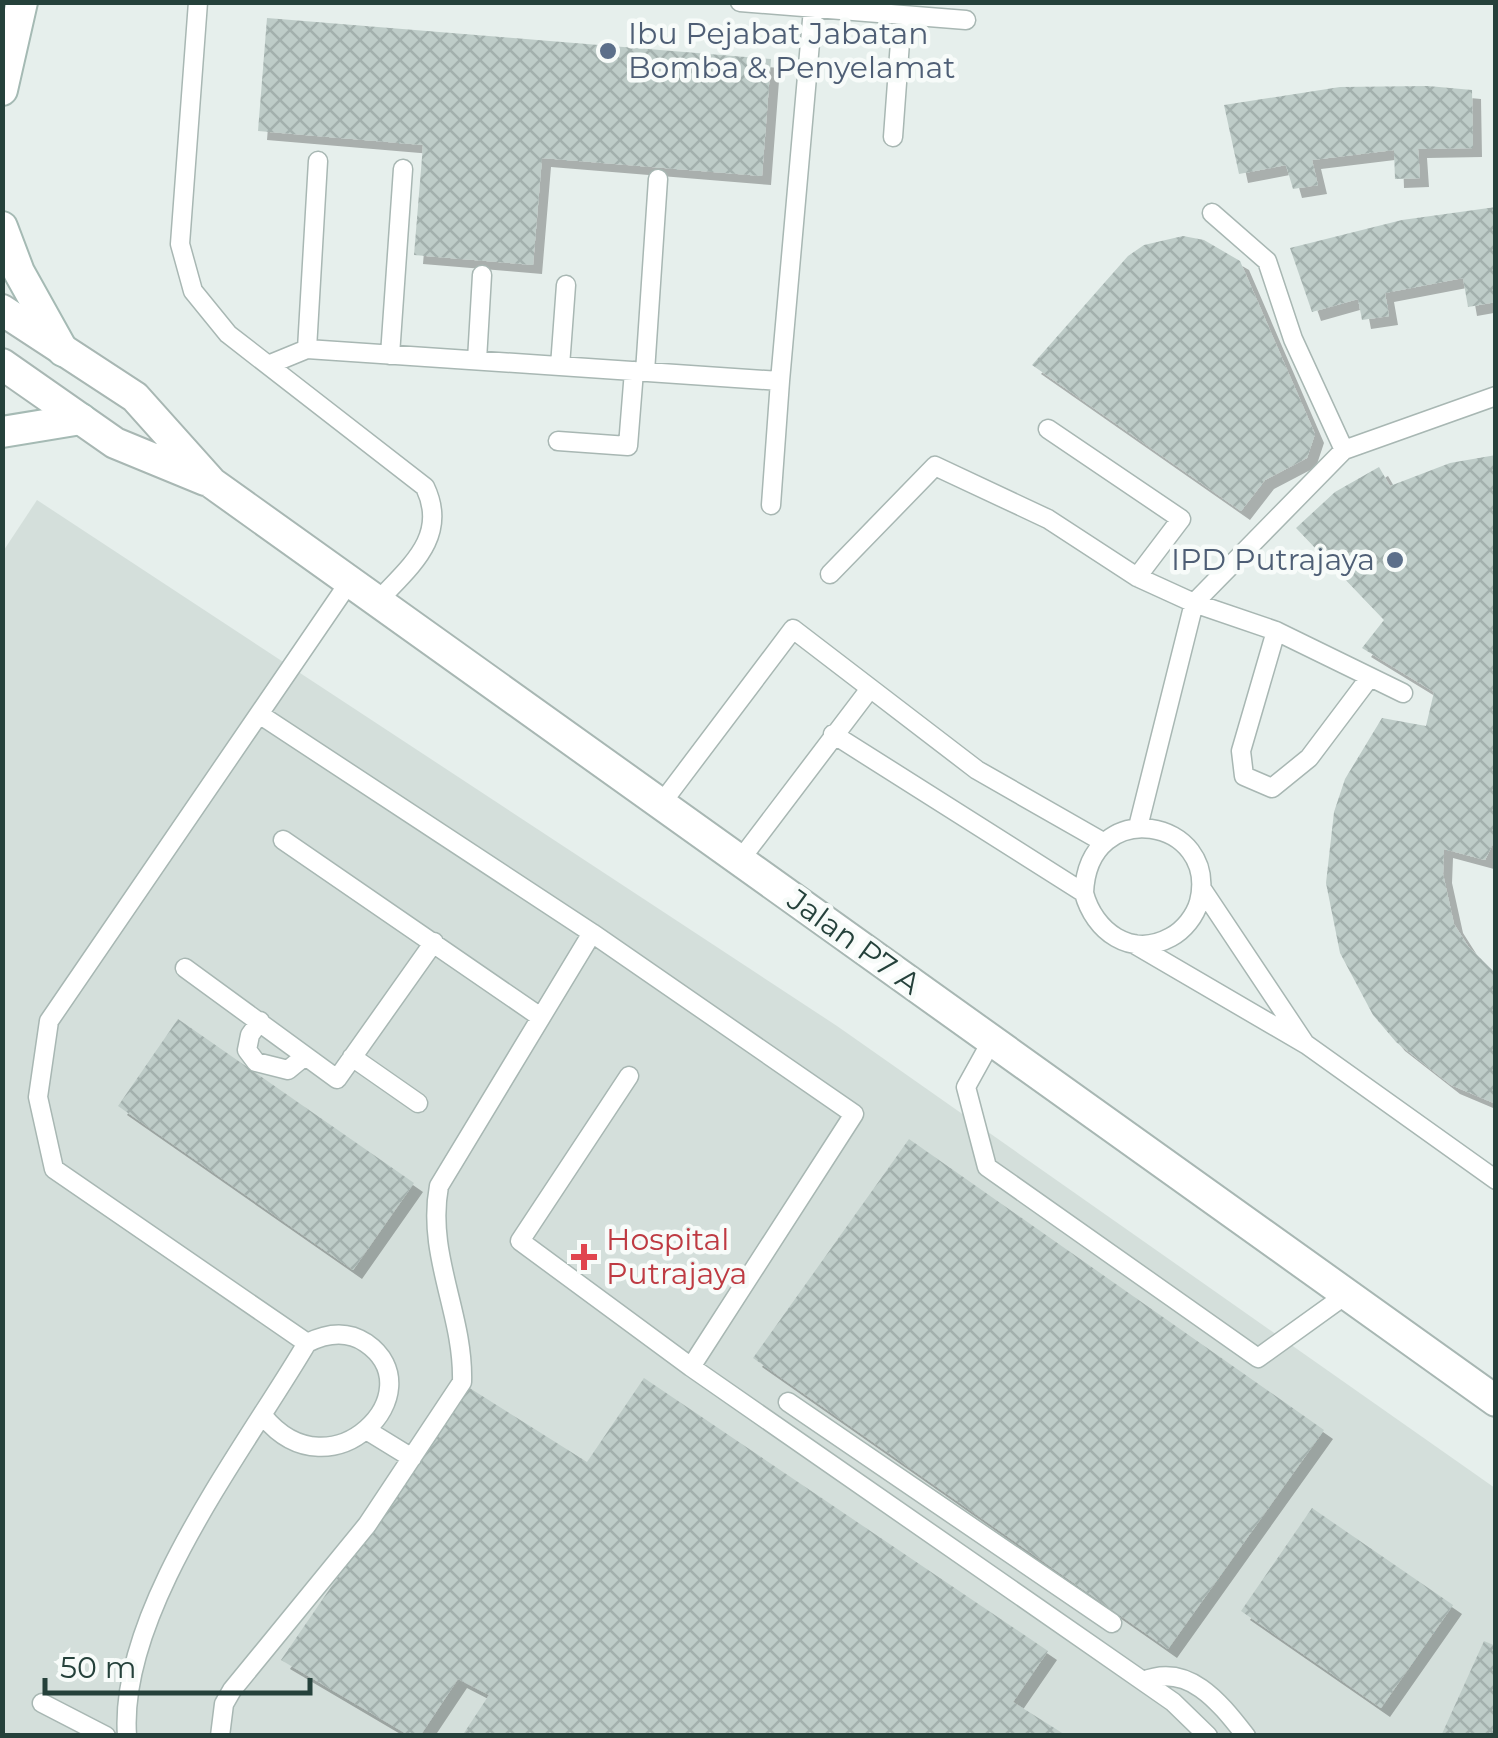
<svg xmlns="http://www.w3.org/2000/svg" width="1498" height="1738" font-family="Montserrat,sans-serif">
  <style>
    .built { fill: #d4dfdb }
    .building { fill: url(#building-cross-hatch); filter: url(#shadow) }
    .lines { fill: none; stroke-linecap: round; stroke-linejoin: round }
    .lane-casing { stroke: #a8b7b3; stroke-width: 21 }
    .street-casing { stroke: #a8b7b3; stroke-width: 34 }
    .secondary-casing { stroke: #a5bab4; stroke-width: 34 }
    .lane { stroke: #fff; stroke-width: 18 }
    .street { stroke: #fff; stroke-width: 30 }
    .secondary { stroke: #fff; stroke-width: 30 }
    .service-dot { fill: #5c6f8a; stroke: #f7fbf9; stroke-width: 4 }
    .health-dot { fill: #e0444e; stroke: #f7fbf9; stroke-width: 4 }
    .labels { text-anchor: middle; stroke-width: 9; stroke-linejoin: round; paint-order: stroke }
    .service-label { font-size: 30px; fill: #4e5e75; stroke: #f7fbf9; text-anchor: start }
    .street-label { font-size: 30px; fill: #25413b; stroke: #f7fbf9 }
    .health-label { font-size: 30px; fill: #be3a42; stroke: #f7fbf9; text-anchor: start }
  </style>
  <defs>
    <pattern id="building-cross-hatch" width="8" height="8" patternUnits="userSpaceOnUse" patternTransform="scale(2.5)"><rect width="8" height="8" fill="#beccc8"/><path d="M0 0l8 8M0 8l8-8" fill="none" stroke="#a3b0ad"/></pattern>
    <filter id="shadow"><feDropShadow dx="9" dy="9" stdDeviation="0" flood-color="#0004"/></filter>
  </defs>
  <rect width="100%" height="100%" fill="#e6efec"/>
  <path class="built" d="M37,500l800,526 658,462v247h-1492l-1,-1182z"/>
  <path class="building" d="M267,18l504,41 -9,117 -220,-18 -9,107 -119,-10 9,-110 -165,-14z
    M1428,86l44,4 1,58 -55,1 2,29 -25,1 -1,-29 -82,10 6,25 -25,4 -7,-24 -47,9 -15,-69 116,-18z
    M1496,207v95l-28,5 -5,-29 -78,15 4,23 -27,4 -4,-21 -46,13 -22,-64 112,-28z
    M1183,236l21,4 36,21 75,173 -8,24 -42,22 -24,31 -209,-146 96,-109 16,-11z
    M1496,455v383l-11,22 -41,-11 -1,25 11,50 14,22 28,28v130l-45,-19 -55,-43 -23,-27 -33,-62 -14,-70 8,-71 11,-33 37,-61 44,8 8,-34 -72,-44 22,-28 -88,-92 39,-36 44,-25 11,19 60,-23z
    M178,1019l236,164 -61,87 -235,-164z
    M909,1139l415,291 -156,219 -415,-291z
    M644,1378l404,273 -35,51 54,34h-605l27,-41 -31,-16 -38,57h-10l-129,-76 187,-273 119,75z
    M1312,1508l141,97 -72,103 -140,-97z
    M1484,1641l12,5v90h-55z"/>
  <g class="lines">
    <g class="lane-casing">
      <path id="lane" d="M198,2l-18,242 13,47 35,43 197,153c24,50 -16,80 -47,114
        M740,2l226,18
        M893,137l9,-122
        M1212,213l55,48 26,78 51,111
        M307,349l11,-188
        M390,355l13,-186
        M477,360l5,-85
        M268,365l39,-16 473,32 33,-372
        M560,366l6,-81
        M645,372l13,-193
        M1048,429l133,90 -44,58
        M558,441l70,5 6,-75
        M771,505l9,-124
        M830,574l105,-108 113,53 89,58 57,26 82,28 127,62
        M1276,631l-35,120 3,25 28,12 37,-30 61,-81
        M259,714l333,219 262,181 -163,253 482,335 35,34
        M833,734l251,159c10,38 47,66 87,44 13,-7 24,-21 28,-35 21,-84 -111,-108 -115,-9
        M661,804l132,-175 184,141 126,72
        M1138,827l56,-224 150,-153 152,-54
        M283,840l256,176
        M740,860l129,-170
        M1202,889l102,153
        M1134,944l173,101 189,135
        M185,968l152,111 97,-137
        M260,1021l-10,14 -3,15 9,12 32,8 17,-14
        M992,1040l-26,47 21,80 271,191 89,-64
        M352,1057l66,46
        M629,1076l-109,165 171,126
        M307,1343l-253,-174 -16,-72 11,-76 301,-440
        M788,1402l324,221
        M368,1431l44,27
        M1143,1681c46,-19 77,22 103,55
        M42,1703l64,33
        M127,1736c-9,-125 117,-286 180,-393 20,-10 40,-13 59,0 70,48 -34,156 -102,74
        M220,1736l4,-32 8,-14 135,-165 95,-143c2,-68 -36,-127 -23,-196l153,-253"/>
    </g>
    <g class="street-casing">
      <path id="street" d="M2,310l133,87 77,86 1284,918
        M2,364l113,79 90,37"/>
    </g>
    <g class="secondary-casing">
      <path id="secondary" d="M2,90l20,-88
        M2,227l17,45 44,79
        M2,432l79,-13"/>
    </g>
    <use href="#lane" class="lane"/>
    <use href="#street" class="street"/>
    <use href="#secondary" class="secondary"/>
  </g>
  <g class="service-dot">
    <circle cx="608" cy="51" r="10"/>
    <circle cx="1395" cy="560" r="10"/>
  </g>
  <path class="health-dot" d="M579 1242h10v10h10v10h-10v10h-10v-10h-10v-10h10z"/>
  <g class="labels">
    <g class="service-label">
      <text x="628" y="44">Ibu Pejabat Jabatan<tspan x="628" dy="34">Bomba &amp; Penyelamat</tspan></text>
      <text x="1375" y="570" text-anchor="end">IPD Putrajaya</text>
    </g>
    <g class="street-label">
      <text transform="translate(854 942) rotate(36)" y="10">Jalan P7 A</text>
    </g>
    <g class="health-label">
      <text x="606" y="1250">Hospital<tspan x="606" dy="34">Putrajaya</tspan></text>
    </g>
  </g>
  <rect width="1498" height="1738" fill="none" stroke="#25413b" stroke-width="10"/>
  <path d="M45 1678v15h265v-15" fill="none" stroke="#25413b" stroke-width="5"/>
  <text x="60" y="1678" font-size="30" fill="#25413b" stroke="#f7fbf9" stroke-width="8" paint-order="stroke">50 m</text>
</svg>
